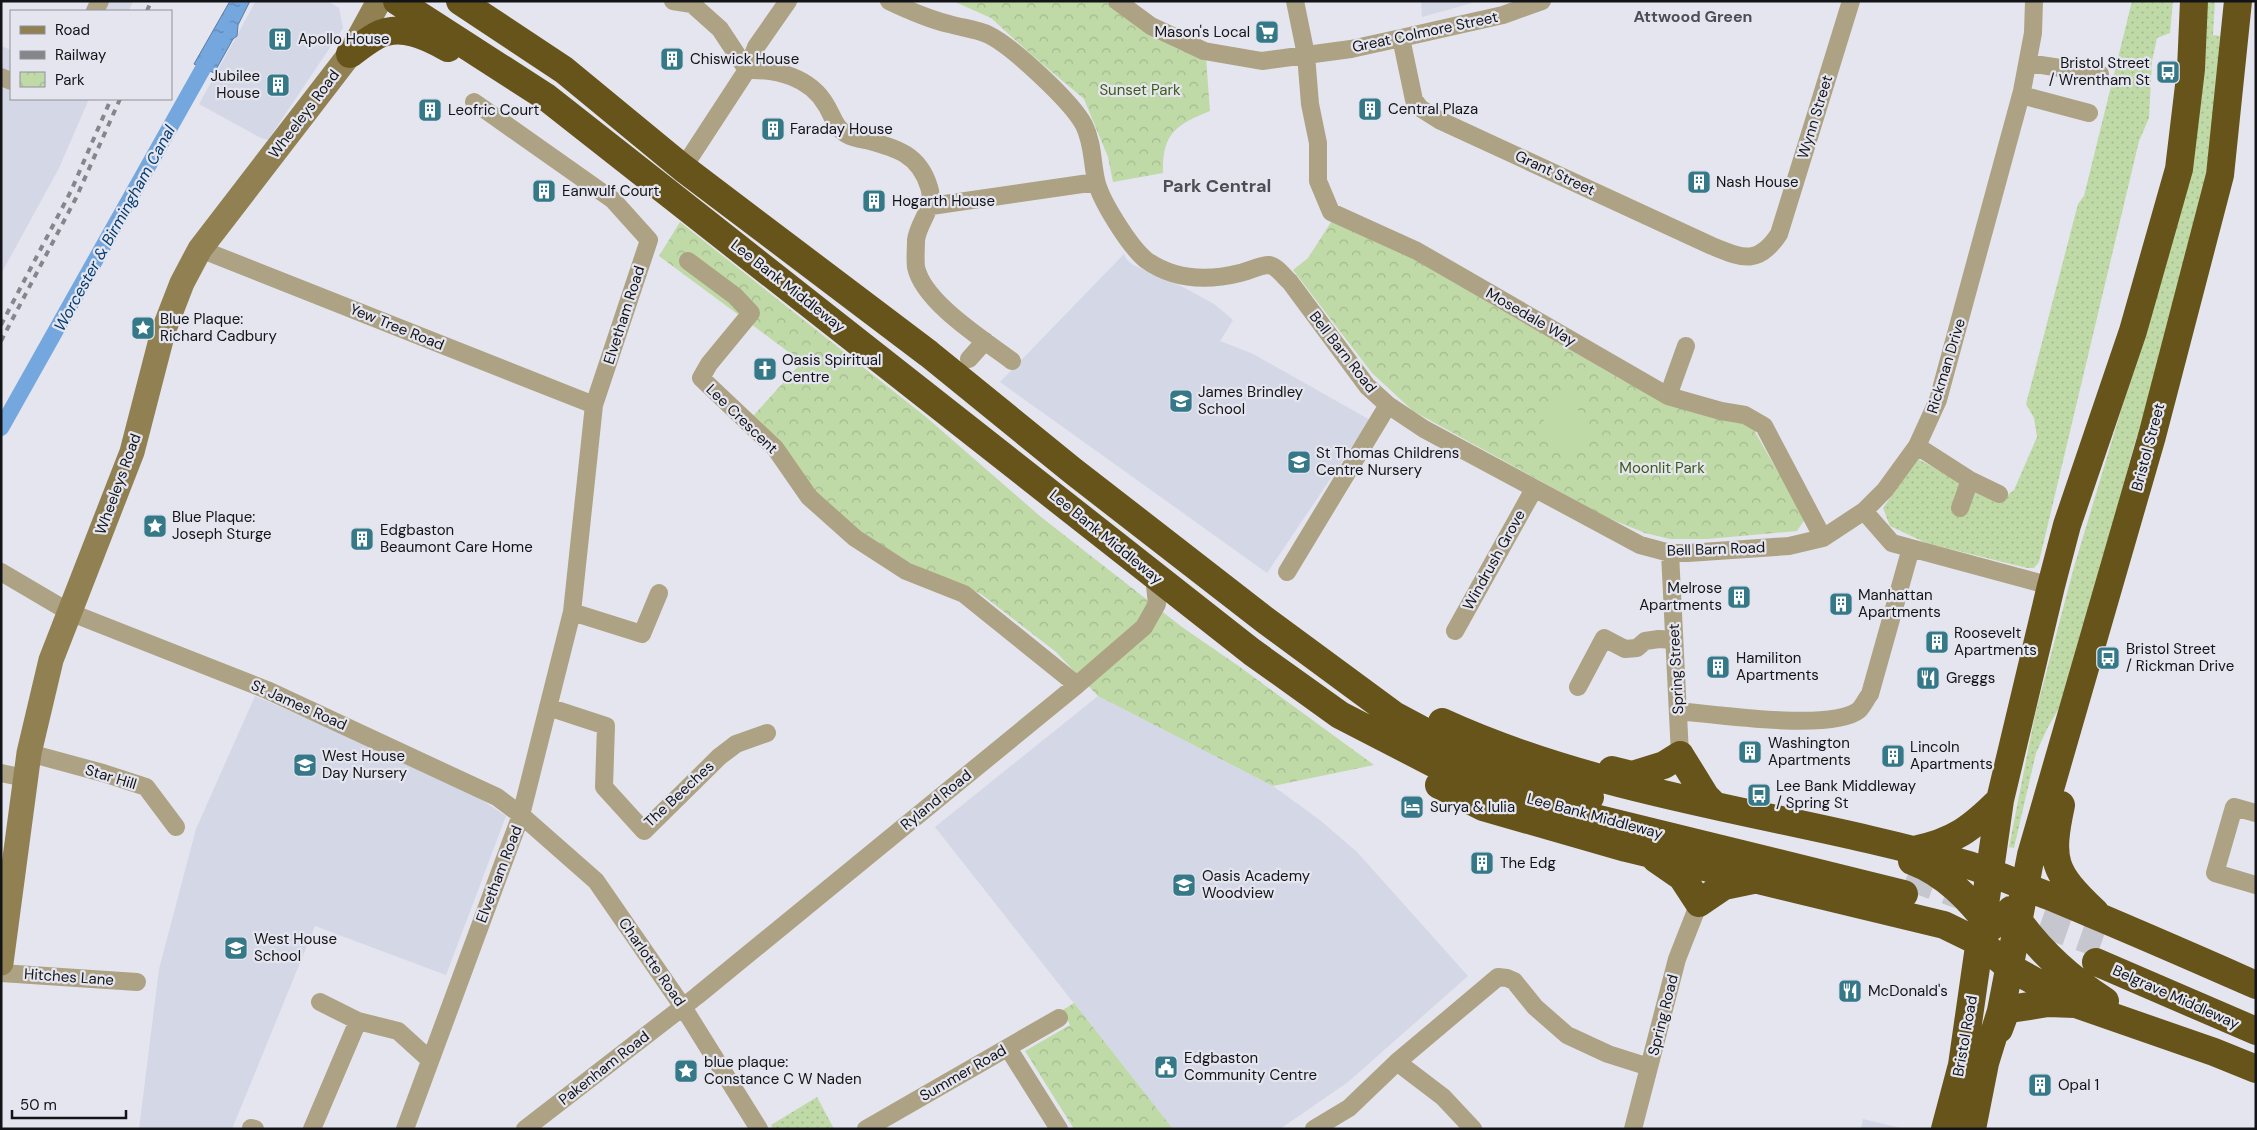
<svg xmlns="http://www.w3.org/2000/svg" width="2257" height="1130" font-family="'DM Sans',sans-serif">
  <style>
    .built { fill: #d3d7e6 }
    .grass { fill: url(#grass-dots) }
    .park { fill: url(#park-crowns) }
    .garden { fill: #bfdaa7 }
    .water { fill: url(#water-ripples); stroke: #587ba3 }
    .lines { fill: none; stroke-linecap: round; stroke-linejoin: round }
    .canal { stroke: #75a7df; stroke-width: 16 }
    .highway-tunnel { stroke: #c5c6ce; stroke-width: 28; stroke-dasharray: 28 14; stroke-linecap: butt }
    .street { stroke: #ada283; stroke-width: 18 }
    .secondary { stroke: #918052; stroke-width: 25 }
    .highway { stroke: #67541a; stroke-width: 28 }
    .rail { stroke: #85868c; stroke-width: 4; stroke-dasharray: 6 6; stroke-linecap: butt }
    .labels { text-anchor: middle; stroke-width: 4.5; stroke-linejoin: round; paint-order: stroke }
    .poi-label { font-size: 15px; fill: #131417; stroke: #e4e5ee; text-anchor: start }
    .street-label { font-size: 15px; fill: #131417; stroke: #e4e5ee }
    .park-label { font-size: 15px; fill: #3c5b15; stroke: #e4e5ee }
    .neighbourhood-label { font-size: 16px; font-weight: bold; fill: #4d4e55; stroke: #e4e5ee }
    .water-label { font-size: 16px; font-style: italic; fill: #053d70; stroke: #e4e5ee }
    .quarter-label { font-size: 18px; font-weight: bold; fill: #4d4e55; stroke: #e4e5ee }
  </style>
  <defs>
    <pattern id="grass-dots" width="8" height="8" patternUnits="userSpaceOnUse" patternTransform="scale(1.25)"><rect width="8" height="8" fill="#bfdaa7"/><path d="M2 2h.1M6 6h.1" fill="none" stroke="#a3ba8f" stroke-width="1.8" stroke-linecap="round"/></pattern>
    <pattern id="park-crowns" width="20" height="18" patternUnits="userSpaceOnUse" patternTransform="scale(1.25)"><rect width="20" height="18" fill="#bfdaa7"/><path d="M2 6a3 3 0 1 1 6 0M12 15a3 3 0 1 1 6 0" fill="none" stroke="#a3ba8f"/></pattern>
    <pattern id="water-ripples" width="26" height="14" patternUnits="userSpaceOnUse" patternTransform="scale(1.25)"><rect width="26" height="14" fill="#75a7df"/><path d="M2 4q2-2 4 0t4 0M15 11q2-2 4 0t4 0" fill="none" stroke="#5f87b4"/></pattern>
  </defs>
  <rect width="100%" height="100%" fill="#e4e5ee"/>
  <path class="built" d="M89,1h44l-4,10h-44z
    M256,1h72l11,7 4,20 -75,112 -7,-2 -62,-34z
    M1421,1h58l-57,16z
    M1,46l10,4v49h78l-30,69 -58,106z
    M1124,254l3,6 6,5 48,21 33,18 19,16 -13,21 33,13 117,66 -103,153 -267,-191z
    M255,696l203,88 48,32 -60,159 -131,-49 -83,203h-93l20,-160 37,-140z
    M1098,696l175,90 48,35 36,31 111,124 -120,106 -68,47h-107l-238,-302z
    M1863,1119l41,10h-43z"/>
  <path class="grass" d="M2132,1h41l-3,32 -13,5 -5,23 -3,57 -10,23 -100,421 -5,6h-7l-101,-25 -36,-17 -7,-18 35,-49 58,31 25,10 13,-10 23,-53 -3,-19 -8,-14 52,-200 6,-8z
    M2206,1h9l-2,34 7,1 -10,124 -43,181 -34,108 -65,243 -21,37 -11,24 -22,95 -5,-1 26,-132 39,-148 76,-253z
    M817,1097l17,32h-61l-2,-4z"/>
  <path class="park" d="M953,1h152l43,32 32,17 26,8 4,53c-35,14 -48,23 -47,62l-50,9 -5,-25 -24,-58 -51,-43 -42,-38z
    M1333,219l81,40 208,121 40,18 89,27 54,94 -8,12 -89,8h-38l-25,-6 -37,-15 -195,-107 -41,-38 -79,-103 15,-12z
    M680,222l246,195 115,100 141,110 58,40 134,98 -101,21 -175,-90 -42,-44 -75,-58 -75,-33 -49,-32 -42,-38 -62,-75 49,-54 -143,-106z
    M1074,1003l99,126h-99l-49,-78 45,-26 -7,-15z"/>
  <path class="garden" d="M1571,394l21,47 -32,14 -22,-47z"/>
  <path class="water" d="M230,1h20l-12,24 -1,11 -4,3 -19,34 -20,-9z"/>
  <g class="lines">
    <path class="canal" d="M1,428l213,-379"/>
    <path class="highway-tunnel" d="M1907,876l53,19
      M2001,909l100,35"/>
    <path class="street" d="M673,1l19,3 28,25 27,41
      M889,1c19,9 39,18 60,23 13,4 28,5 40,11 24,12 83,67 95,90 9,18 8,37 12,55 4,20 34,67 50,80 28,20 62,21 94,13 8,-2 21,-8 29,-8 8,1 15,12 21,17l77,104 21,19 36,24 216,116 30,8h18l101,-7 34,-8 41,-27 21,-21 32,-44 21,-46 84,-309 11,-58 1,-32
      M1117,1l34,25 53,25 58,10 89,-12 50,-11 102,-23 39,-14
      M1295,1l11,54 4,49 8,39v38l13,31 86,39 251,145 53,15 24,4 19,11 59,112
      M95,11l5,-10
      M1401,38l13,62 6,8 19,12 273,126c30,12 46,20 67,-12l72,-233
      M2028,63l72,11
      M747,70c30,-1 63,7 79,35 7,11 9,24 22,30 5,3 12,4 18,5 30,8 53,14 63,47 7,20 -10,33 -13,53 0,7 -1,19 0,27 7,35 68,73 96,94
      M1,77l10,4
      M2021,95l68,18
      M683,168l64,-98 9,-23 32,-46
      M931,206l165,-24
      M200,249l394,156
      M688,261l47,35 16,17 -42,51 -8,14 74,70 34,49 46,41 51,33 58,23 113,91
      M969,359l16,-18
      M1668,396l18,-50
      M1917,446l53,34 29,14
      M1960,508l10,-28
      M1864,511l28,32 159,43
      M1670,553l10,202
      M1,572l68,40 198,78 230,107 24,18 75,66 87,126 76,122
      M1287,572l101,-167
      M572,612l70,22 17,-41
      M1455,631l79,-142
      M1578,687l26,-49 21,11 12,-1 8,-7 14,-2 15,1
      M548,707l58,19 -2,61 40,44 75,-74 17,-13 31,-11
      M1678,711c37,3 154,21 181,-1 4,-4 7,-11 11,-16l41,-146
      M29,753l74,20 43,14 30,40
      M1,773l24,5
      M2256,813l-22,-6 -19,66 41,12
      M1,973l136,9
      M320,1002l38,19 40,10 32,29
      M1008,1048l51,81
      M1397,1062l46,35 30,32
      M251,1128l4,1
      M312,1129l46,-108
      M405,1129l116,-314 51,-203 22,-207 55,-165 -36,-40 -139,-98
      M525,1129l172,-133 380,-311 67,-58 13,-23 -3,-28
      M866,1129l193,-111
      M1314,1129l35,-21 48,-46 101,-85 9,1 7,3 21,26 32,28 41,19 41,13
      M1633,1129l44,-170 22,-56"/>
    <path class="secondary" d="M1,963l28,-210 22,-93 81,-208 31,-120 19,-49 18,-34 150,-195 29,-53"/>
    <path class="highway" d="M397,1l149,96 706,555 88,63 93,48 46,20 63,22 362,89
      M460,1l104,69 119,98 246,186 144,117 192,149 129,95 88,47 77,27 31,8
      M350,54c8,-6 17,-13 26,-18 24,-13 51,0 72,12
      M1442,722c166,76 350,92 523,142 31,9 59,23 89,34 67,28 134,57 202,87
      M1612,770l20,5 32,-10 16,-10 26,42 8,8
      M1439,785l44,22 143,41 318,77 37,18 28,24 67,37 138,48 42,17
      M2061,805c-12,56 -8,67 34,107
      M1914,850c40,-8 58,-22 86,-50
      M1656,859l26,18 17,26 25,-17 29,-6
      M1912,861c34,13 57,38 79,66
      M2011,910c25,38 56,67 94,91
      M2096,962l160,69
      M1999,1029l6,-16 5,-4 38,-6 27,1
      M1945,1129l17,-64 38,-265 51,-214 16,-61 66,-194 46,-162 12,-100 3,-68
      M1972,1129l13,-66 16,-52 30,-156 121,-419 68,-261 18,-174"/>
    <path class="rail" d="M147,11l4,-10
      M1,325l70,-134 40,-92
      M1,341l75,-143 44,-99"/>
  </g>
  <defs>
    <g id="supermarket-square" transform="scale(1.25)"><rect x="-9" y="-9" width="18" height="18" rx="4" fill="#357989" stroke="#e4e5ee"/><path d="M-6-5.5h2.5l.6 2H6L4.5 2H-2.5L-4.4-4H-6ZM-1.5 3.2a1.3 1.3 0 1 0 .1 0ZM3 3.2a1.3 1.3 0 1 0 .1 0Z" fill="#fff"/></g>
    <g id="building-square" transform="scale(1.25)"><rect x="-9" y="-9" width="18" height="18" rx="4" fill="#357989" stroke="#e4e5ee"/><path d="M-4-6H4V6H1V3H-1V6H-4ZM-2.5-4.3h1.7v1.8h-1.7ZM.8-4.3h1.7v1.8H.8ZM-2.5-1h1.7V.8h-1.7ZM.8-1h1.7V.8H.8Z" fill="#fff"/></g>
    <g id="bus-square" transform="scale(1.25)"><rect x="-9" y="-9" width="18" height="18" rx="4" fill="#357989" stroke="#e4e5ee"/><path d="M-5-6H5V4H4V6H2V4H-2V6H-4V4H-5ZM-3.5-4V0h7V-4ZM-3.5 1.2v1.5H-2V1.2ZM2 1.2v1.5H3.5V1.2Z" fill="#fff"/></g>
    <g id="sight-square" transform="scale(1.25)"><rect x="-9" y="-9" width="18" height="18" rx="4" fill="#357989" stroke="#e4e5ee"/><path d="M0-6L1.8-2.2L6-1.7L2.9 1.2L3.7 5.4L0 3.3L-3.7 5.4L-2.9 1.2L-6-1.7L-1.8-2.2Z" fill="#fff"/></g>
    <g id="church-square" transform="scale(1.25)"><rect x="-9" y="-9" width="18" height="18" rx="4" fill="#357989" stroke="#e4e5ee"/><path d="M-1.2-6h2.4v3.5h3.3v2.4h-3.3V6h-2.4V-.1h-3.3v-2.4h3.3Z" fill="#fff"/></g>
    <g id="school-square" transform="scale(1.25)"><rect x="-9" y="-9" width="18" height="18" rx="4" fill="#357989" stroke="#e4e5ee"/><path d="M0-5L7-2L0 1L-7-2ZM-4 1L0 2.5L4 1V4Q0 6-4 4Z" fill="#fff"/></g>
    <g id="restaurant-square" transform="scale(1.25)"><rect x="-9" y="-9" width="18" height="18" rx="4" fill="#357989" stroke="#e4e5ee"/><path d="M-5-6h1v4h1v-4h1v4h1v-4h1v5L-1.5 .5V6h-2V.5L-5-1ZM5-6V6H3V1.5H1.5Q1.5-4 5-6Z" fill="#fff"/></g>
    <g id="hotel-square" transform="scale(1.25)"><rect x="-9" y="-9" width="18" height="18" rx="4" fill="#357989" stroke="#e4e5ee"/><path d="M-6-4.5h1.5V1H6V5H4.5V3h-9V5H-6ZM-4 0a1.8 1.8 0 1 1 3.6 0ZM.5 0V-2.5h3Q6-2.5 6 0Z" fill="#fff"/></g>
    <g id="civic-square" transform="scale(1.25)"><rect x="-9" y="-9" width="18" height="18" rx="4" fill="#357989" stroke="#e4e5ee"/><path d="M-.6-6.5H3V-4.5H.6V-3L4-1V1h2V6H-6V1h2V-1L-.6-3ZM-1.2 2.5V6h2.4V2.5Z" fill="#fff"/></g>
  </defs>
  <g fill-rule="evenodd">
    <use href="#supermarket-square" x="1267" y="32"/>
    <use href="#building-square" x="280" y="39"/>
    <use href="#building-square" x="672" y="59"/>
    <use href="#bus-square" x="2168" y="72"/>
    <use href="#building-square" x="278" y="85"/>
    <use href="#building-square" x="1370" y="109"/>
    <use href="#building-square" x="430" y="110"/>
    <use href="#building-square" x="773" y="129"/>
    <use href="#building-square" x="1699" y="182"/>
    <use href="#building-square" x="544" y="191"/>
    <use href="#building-square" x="874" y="201"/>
    <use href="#sight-square" x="143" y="328"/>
    <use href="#church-square" x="765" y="369"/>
    <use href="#school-square" x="1181" y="401"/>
    <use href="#school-square" x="1299" y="462"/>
    <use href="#sight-square" x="155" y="526"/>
    <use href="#building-square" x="362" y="539"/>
    <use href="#building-square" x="1739" y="597"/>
    <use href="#building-square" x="1841" y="604"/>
    <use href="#building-square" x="1937" y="642"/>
    <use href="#bus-square" x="2108" y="658"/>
    <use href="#building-square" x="1718" y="667"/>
    <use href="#restaurant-square" x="1928" y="678"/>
    <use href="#building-square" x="1750" y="752"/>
    <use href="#building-square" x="1893" y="756"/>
    <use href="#school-square" x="305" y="765"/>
    <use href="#bus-square" x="1759" y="795"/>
    <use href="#hotel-square" x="1412" y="807"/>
    <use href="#building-square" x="1482" y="863"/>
    <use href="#school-square" x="1184" y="885"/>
    <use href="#school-square" x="236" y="948"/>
    <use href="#restaurant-square" x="1850" y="991"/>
    <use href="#civic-square" x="1166" y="1067"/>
    <use href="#sight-square" x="686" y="1071"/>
    <use href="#building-square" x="2040" y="1085"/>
  </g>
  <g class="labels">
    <g class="poi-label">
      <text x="1250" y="37" text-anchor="end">Mason's Local</text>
      <text x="298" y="44">Apollo House</text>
      <text x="690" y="64">Chiswick House</text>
      <text x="2150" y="68" text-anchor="end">Bristol Street<tspan x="2150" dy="17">/ Wrentham St</tspan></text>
      <text x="260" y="81" text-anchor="end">Jubilee<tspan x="260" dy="17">House</tspan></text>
      <text x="1388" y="114">Central Plaza</text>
      <text x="448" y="115">Leofric Court</text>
      <text x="790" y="134">Faraday House</text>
      <text x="1716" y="187">Nash House</text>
      <text x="562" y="196">Eanwulf Court</text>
      <text x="892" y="206">Hogarth House</text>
      <text x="160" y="324">Blue Plaque:<tspan x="160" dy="17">Richard Cadbury</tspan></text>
      <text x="782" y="365">Oasis Spiritual<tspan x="782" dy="17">Centre</tspan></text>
      <text x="1198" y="397">James Brindley<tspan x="1198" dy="17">School</tspan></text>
      <text x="1316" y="458">St Thomas Childrens<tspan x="1316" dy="17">Centre Nursery</tspan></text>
      <text x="172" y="522">Blue Plaque:<tspan x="172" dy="17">Joseph Sturge</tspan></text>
      <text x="380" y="535">Edgbaston<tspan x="380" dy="17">Beaumont Care Home</tspan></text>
      <text x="1722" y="593" text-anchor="end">Melrose<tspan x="1722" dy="17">Apartments</tspan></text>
      <text x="1858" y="600">Manhattan<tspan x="1858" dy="17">Apartments</tspan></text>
      <text x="1954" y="638">Roosevelt<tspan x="1954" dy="17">Apartments</tspan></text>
      <text x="2126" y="654">Bristol Street<tspan x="2126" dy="17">/ Rickman Drive</tspan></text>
      <text x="1736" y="663">Hamiliton<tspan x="1736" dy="17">Apartments</tspan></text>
      <text x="1946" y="683">Greggs</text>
      <text x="1768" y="748">Washington<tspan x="1768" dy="17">Apartments</tspan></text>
      <text x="1910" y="752">Lincoln<tspan x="1910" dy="17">Apartments</tspan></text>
      <text x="322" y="761">West House<tspan x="322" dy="17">Day Nursery</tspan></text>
      <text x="1776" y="791">Lee Bank Middleway<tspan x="1776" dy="17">/ Spring St</tspan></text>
      <text x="1430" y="812">Surya &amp; Iulia</text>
      <text x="1500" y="868">The Edg</text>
      <text x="1202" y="881">Oasis Academy<tspan x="1202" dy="17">Woodview</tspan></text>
      <text x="254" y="944">West House<tspan x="254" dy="17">School</tspan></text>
      <text x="1868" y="996">McDonald's</text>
      <text x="1184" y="1063">Edgbaston<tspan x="1184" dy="17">Community Centre</tspan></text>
      <text x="704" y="1067">blue plaque:<tspan x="704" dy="17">Constance C W Naden</tspan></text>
      <text x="2058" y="1090">Opal 1</text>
    </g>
    <g class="street-label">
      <text transform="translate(1425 32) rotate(-12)" y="5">Great Colmore Street</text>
      <text transform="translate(304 114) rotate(-53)" y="5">Wheeleys Road</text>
      <text transform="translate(1815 117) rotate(-73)" y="5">Wynn Street</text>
      <text transform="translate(1555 173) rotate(25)" y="5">Grant Street</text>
      <text transform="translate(788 286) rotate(38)" y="5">Lee Bank Middleway</text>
      <text transform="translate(624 315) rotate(-72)" y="5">Elvetham Road</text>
      <text transform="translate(1531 317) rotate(30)" y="5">Mosedale Way</text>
      <text transform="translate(397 327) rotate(22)" y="5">Yew Tree Road</text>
      <text transform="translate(1343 352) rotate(52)" y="5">Bell Barn Road</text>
      <text transform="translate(1946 366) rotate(-73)" y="5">Rickman Drive</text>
      <text transform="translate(742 419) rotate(44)" y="5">Lee Crescent</text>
      <text transform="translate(2148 447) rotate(-75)" y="5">Bristol Street</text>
      <text transform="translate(118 484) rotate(-70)" y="5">Wheeleys Road</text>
      <text transform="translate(1106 537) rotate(39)" y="5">Lee Bank Middleway</text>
      <text transform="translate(1716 549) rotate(-2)" y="5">Bell Barn Road</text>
      <text transform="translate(1494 560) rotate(-61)" y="5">Windrush Grove</text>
      <text transform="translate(1676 669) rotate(-93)" y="5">Spring Street</text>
      <text transform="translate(299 705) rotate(24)" y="5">St James Road</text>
      <text transform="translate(111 777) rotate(17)" y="5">Star Hill</text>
      <text transform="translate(679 794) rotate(-43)" y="5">The Beeches</text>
      <text transform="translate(936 800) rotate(-39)" y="5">Ryland Road</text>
      <text transform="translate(1595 816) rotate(15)" y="5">Lee Bank Middleway</text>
      <text transform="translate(499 874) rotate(-69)" y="5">Elvetham Road</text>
      <text transform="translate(652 962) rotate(55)" y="5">Charlotte Road</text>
      <text transform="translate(69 977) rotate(4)" y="5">Hitches Lane</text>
      <text transform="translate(2176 997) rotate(24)" y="5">Belgrave Middleway</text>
      <text transform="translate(1663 1015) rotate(-76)" y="5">Spring Road</text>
      <text transform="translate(1965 1036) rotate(-80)" y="5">Bristol Road</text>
      <text transform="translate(604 1068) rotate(-38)" y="5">Pakenham Road</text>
      <text transform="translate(963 1073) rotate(-30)" y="5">Summer Road</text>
    </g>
    <g class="park-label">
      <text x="1140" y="95">Sunset Park</text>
      <text x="1662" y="473">Moonlit Park</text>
    </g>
    <g class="neighbourhood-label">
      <text x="1693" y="22">Attwood Green</text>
    </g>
    <g class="water-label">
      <text transform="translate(114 228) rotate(-61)" y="6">Worcester &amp; Birmingham Canal</text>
    </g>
    <g class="quarter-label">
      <text x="1217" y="192">Park Central</text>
    </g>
  </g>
  <rect width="2257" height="1130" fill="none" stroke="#131417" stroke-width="5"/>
  <rect x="10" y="10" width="162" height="90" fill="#e4e5ee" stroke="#909198"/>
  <rect x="20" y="26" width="25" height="8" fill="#918052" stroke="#909198"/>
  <text x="55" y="35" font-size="15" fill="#131417">Road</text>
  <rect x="20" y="51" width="25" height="8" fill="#85868c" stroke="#909198"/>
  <text x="55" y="60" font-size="15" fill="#131417">Railway</text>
  <rect x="20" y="72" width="25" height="15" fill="url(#park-crowns)" stroke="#909198"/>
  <text x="55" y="85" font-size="15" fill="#131417">Park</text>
  <path d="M12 1110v8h114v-8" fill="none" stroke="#131417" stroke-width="2.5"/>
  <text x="20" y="1110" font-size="15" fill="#131417" stroke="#e4e5ee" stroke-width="4" paint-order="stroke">50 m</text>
</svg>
